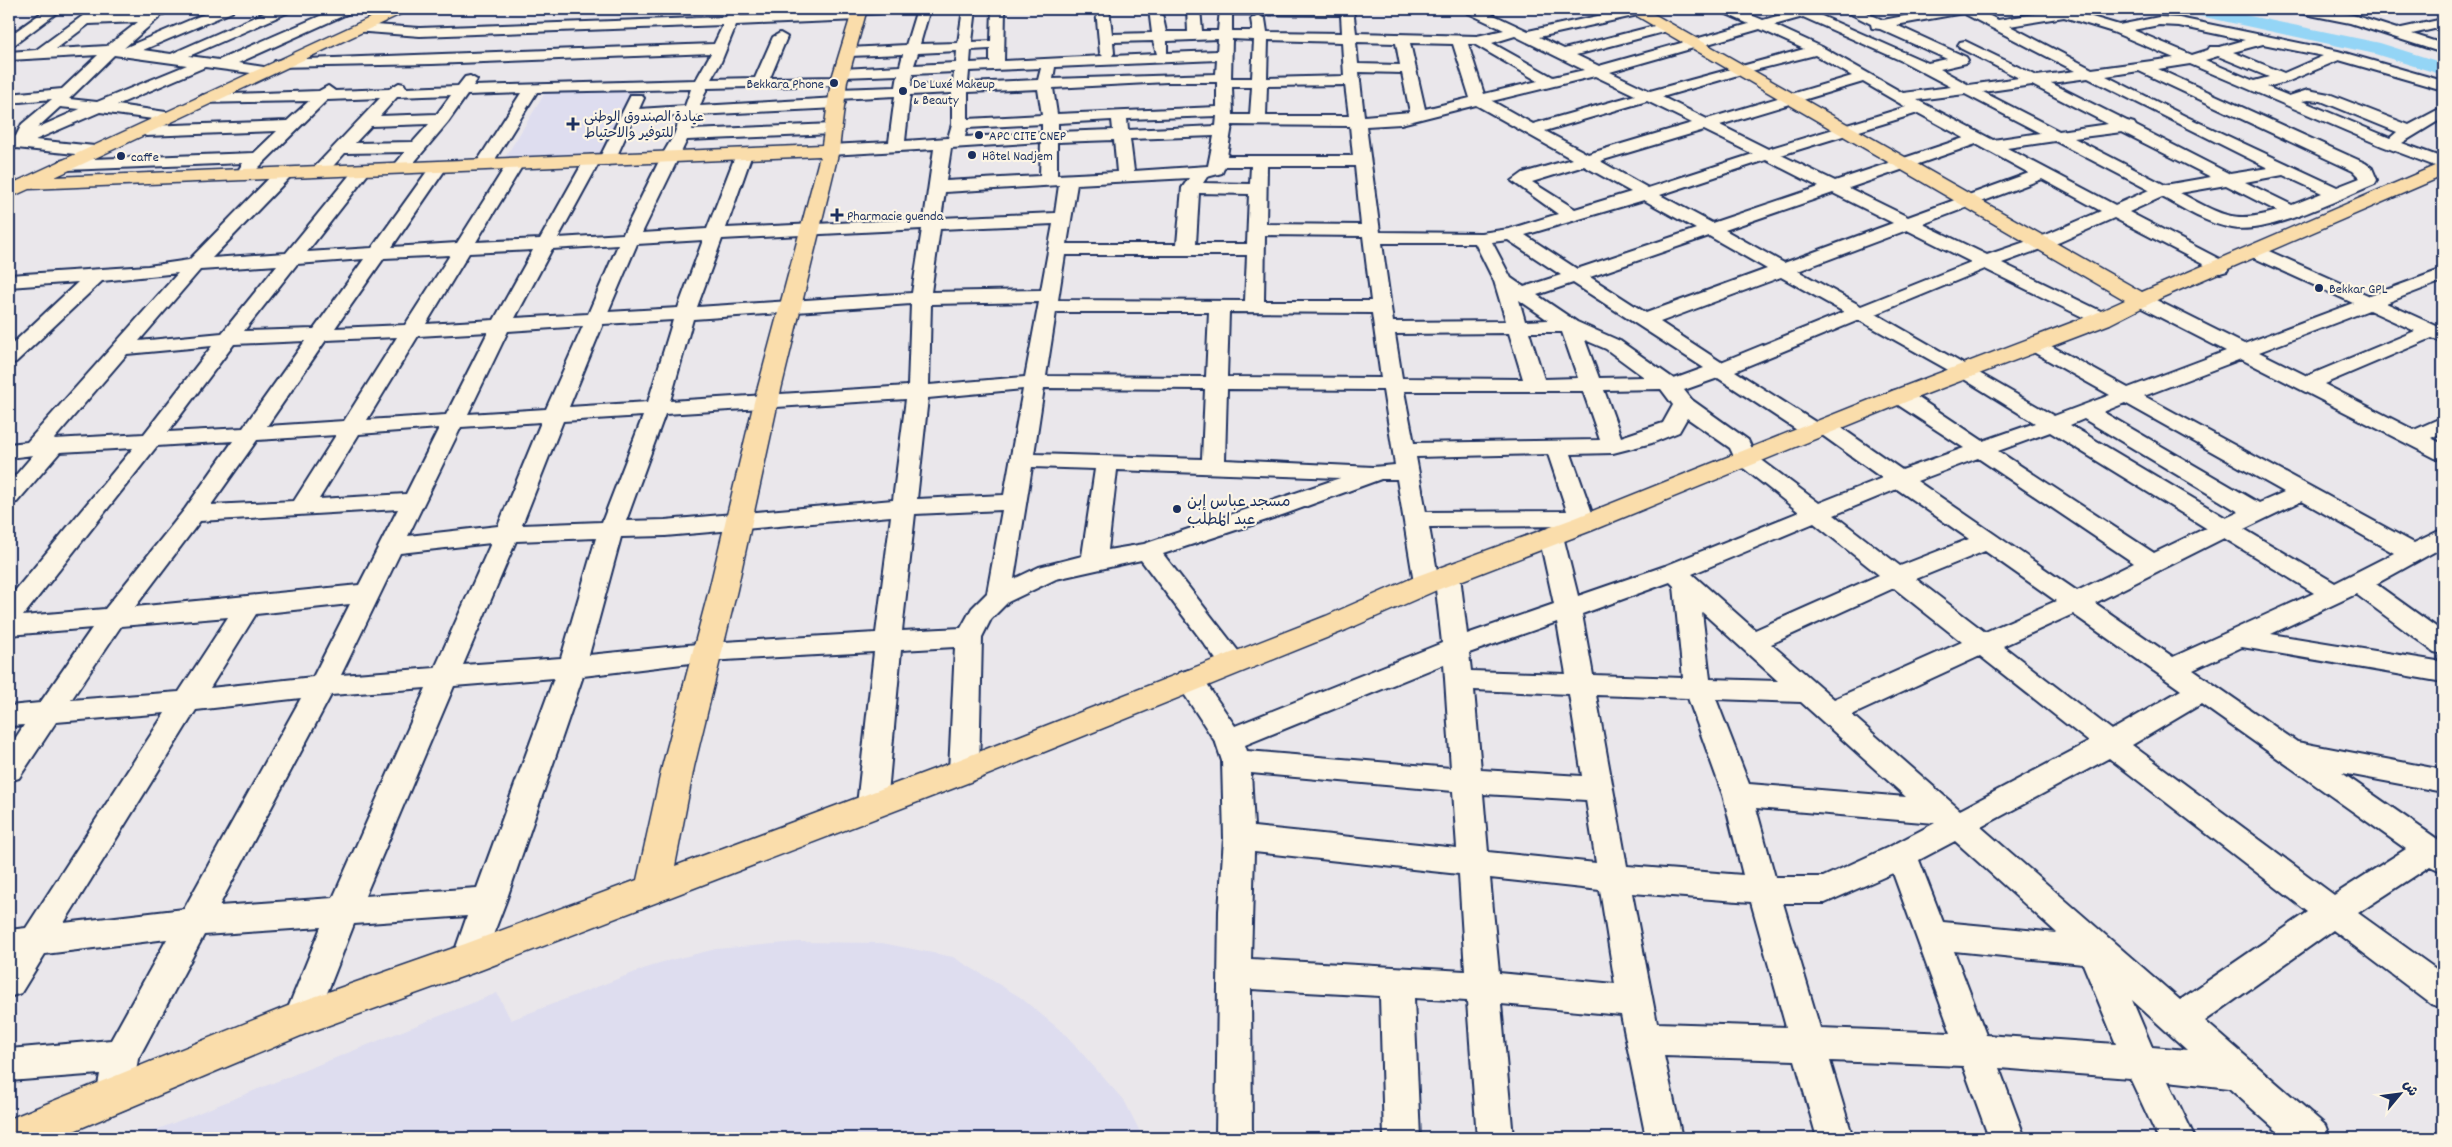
<svg xmlns="http://www.w3.org/2000/svg" width="2452" height="1147" font-family="Dekko,'Playpen Sans Arabic',sans-serif">
  <style>
    .built { fill: #deddef }
    .lines { fill: none; stroke-linecap: round; stroke-linejoin: round }
    .river { fill: #94d5f6; fill-rule: evenodd }
    .minor-casing { stroke: #1b2f5e; stroke-width: 4 }
    .major-casing { stroke: #1b2f5e; stroke-width: 3 }
    .minor { fill: #fcf5e5; fill-rule: evenodd }
    .major { fill: #faddab; fill-rule: evenodd }
    .poi-dot { fill: #1b2f5e; stroke: #fcf5e5; stroke-width: 2 }
    .labels { text-anchor: middle; stroke-width: 4.5; stroke-linejoin: round; paint-order: stroke }
    .far-poi-label { font-size: 14px; fill: #1b2f5e; stroke: #fcf5e5; text-anchor: start }
    .poi-label { font-size: 16px; fill: #1b2f5e; stroke: #fcf5e5; text-anchor: start }
  </style>
  <rect width="100%" height="100%" fill="#eae7eb"/>
  <filter id="ink" filterUnits="userSpaceOnUse"><feTurbulence type="fractalNoise" baseFrequency=".02" numOctaves="2"/><feDisplacementMap in="SourceGraphic" scale="10" xChannelSelector="R" yChannelSelector="G"/><feConvolveMatrix kernelMatrix="1 2 1 2 8 2 1 2 1" color-interpolation-filters="sRGB"/></filter>
  <g filter="url(#ink)">
    <path class="built" d="M638,88l-33,68 -102,5 42,-68z
      M798,942l84,1 71,14 67,40 45,37 60,68 18,36h-1007l361,-145 14,27 148,-57 57,-14z"/>
    <g class="lines">
      <path class="river" d="M2182,9h34l164,34 63,20v12l-68,-21 -184,-40 -6,-1z"/>
      <g class="minor-casing">
        <path id="minor" d="M47,9h15l-48,36 -5,1v-10z
          M92,9h14l-6,6 50,-2 5,-4h14l-45,39 92,-39h17l-1,3 -89,38 28,4 102,-45h17l-1,3 -100,44 30,4 117,-51h11l2,2 -2,3 -109,49 32,5 2,3 -2,3 -5,1 -60,-8 -88,38 56,8 3,3 -3,3 -5,2 -68,-9 -65,28 60,6 6,2 2,3 -2,3 -6,2 -79,-8 -7,2v-11l7,-3 6,-12 30,-25 -43,4v-9l53,-5 36,-34 -89,5v-8l27,-2zM138,22l-31,24 -51,3 33,-25zM114,55l73,10 -90,37 -28,-3zM60,107l20,2 -43,19z
          M730,9h12l-2,7 114,-4 -1,-3h34l-7,4 -17,1v5l-5,1 -122,5 -15,37 -10,17 44,-1 18,-41 7,-4 7,4 -17,41 69,-1 -4,-4 7,-4 58,-3 3,-12 -54,2 -7,-4 7,-4 57,-3 11,-36h13l-10,35 38,-1 5,-34h13l-4,33 19,-1 1,-32h13l-1,52 99,-5 -3,-3 -4,-44h13l3,25 40,-1 -3,-24h12l5,23h22l-1,-23h13l2,22h16l2,-22h133l3,24 121,3 27,-6 -38,-18 -1,-3h16l47,22 102,-22h13l2,2 -7,4 -99,22 25,12 102,-26 7,4 -2,3 -95,25 23,11 150,-42 -27,-12 -1,-3h16l26,11 28,-8 -2,-3h17l122,54 19,-4 -67,-30 -8,-1 -1,-4 -30,-15h17l25,11 58,-11h35l22,11 67,-11 54,16 40,-8 20,1 159,33 105,30v9l-104,-30 -50,21 -22,6 22,9 19,-6 21,4 80,31 34,-18v11l-41,25 41,15v11l-61,-23 -192,-82 -32,5 207,94 7,5 5,12 -2,4c-34,14 -107,51 -143,44 -25,-4 -48,-19 -70,-31l-33,15 98,51 2,4 -2,4 -7,2 -106,-55 -54,24 -58,21 107,52 3,4 -3,4 -7,2 -7,-2 -110,-54 -109,45 178,102 56,-21 -82,-46 -3,-4 3,-4 7,-2 7,2 86,47 98,-37 -92,-47 -3,-4 3,-4h14l96,48 109,-41 -103,-47 -3,-4 3,-4h12l108,48 73,-27v12l-57,22 57,26v13l-11,-4 -108,46 90,46 29,-13v15l-12,6 12,6v16l-8,-2 -194,-99 -97,37 270,147 29,-14v18l-67,37 67,48v22l-9,-2 -78,-58 -85,40 172,28v20l-201,-35 -49,23 104,72 146,28v22l-101,-19 101,70v29l-13,-6 -72,47 85,61v34l-12,-4 -98,-74 -128,91 120,104 5,13h-45l-56,-50 -61,-7 27,57h-37l-28,-60 -131,-10 26,70h-36l-26,-72 -133,-5 23,77h-36l-22,-78 -131,-4 18,82h-36l-25,-123 -120,-11 12,134h-36l-10,-137 -53,-3 6,140h-36l-4,-142 -129,-7 1,149h-36l3,-227 5,-73 -2,-77 -6,-18 -41,-63 4,-7 10,-3 10,3 36,53 207,-83 -6,-54 -9,2 -9,-2 -4,-6 -17,-104h-16l-96,35 -122,40 79,102 4,7 -4,7 -9,3 -9,-3 -83,-110 -85,19 -48,23 -17,17 -9,18 -3,134 -5,8 -10,3 -10,-3 -5,-8 6,-124 -54,3 -14,155 -4,8 -11,4 -11,-4 -4,-8 17,-153 -167,9 -124,15 -77,225 -26,68 -12,5 -12,-5 -4,-10 15,-43 -113,8 -41,105 -12,5 -12,-5 -5,-11 37,-91 -117,8 -66,124 -6,37 -5,12 -13,5 -13,-5 -5,-12 4,-22 -91,7v-32l102,-9 56,-101 -122,15 -24,39 -12,4v-67l17,-2 139,-215 -109,9 -37,56 -10,3v-33l15,-23 -15,1v-20l31,-3 52,-75 -83,7v-37l124,-150 -73,4 -43,50 -8,2v-21l24,-28 -24,3v-14l18,-2 151,-169 -76,8 -86,81 -7,2v-17l69,-65 -69,5v-12l139,-9 41,-6 89,-91h12l2,4 -2,4 -78,81 74,-5 71,-87h12l2,4 -64,82 65,-4 61,-85h12l2,4 -55,80 65,-4 53,-84h12l2,4 -48,79 64,-3 46,-82 6,-2 7,4 32,-64h10l3,3 -5,11 46,-3 6,-17 -154,3 -48,77h-12l-2,-4 46,-72 -54,2 -19,27 -42,50h-12l-2,-4 13,-16 -60,1 -21,23h-12l-2,-4 70,-74 -53,2 -74,73h-12l-2,-4 4,-6 -177,7 -6,-1 -2,-4 2,-4 6,-1 188,-7 23,-22 -131,5 -8,-5 8,-5 141,-5 22,-20 -111,2 -3,-3 8,-5 116,-4 9,-5 7,5 54,-2 10,-6 5,1 2,4 52,-2 7,-9 5,-1 7,4 -4,6 223,-6 15,-27 -279,11 -157,3 -2,-3 2,-3 5,-1 434,-16 9,-19 -303,11 -66,-5 -2,-3 7,-4 61,4 306,-11zM1963,13l112,58 -38,5 -72,-35 -5,1 -2,3 2,3 59,30 -50,7 -29,-16 26,-6 2,-3 -2,-3 -70,-32zM1232,14l109,1 1,18 -75,-1 -2,-13 -7,-4 -7,4 2,12h-21zM1803,17l99,44 49,26 -48,6 -81,-46 -48,-22zM2064,17l49,15 61,26 -82,11 -82,-43zM2159,25l20,1 66,14 -25,7h-10l-2,3 -16,5 -59,-25zM1760,29l44,20 -154,42 -40,-19zM1515,36l69,34 -31,7 -61,-34zM1218,39l-1,12 -50,2v-12zM1232,39l22,1 -2,38h-21zM1268,40l74,2 2,34 -77,2zM1153,41l4,13 -45,2 2,-3 -1,-11zM1356,42l40,1 4,22 -42,-1zM1410,43l43,1 17,54 -45,11zM1468,44h6l64,37 -54,13zM2263,44l60,12 -39,17 -51,-21zM990,49v13l-20,1 1,-13zM957,51l-1,12 -42,2 4,-12zM1815,55l37,21 -145,43 -45,-22 83,-24 2,-3 4,1zM2218,56l51,21 -15,4 -49,-21zM1217,60l-1,14 -163,5 2,-12zM1041,68l-3,12 -70,3 1,-12zM2139,71l214,100 7,7 -23,9 -152,-71 -79,-40zM954,72l-1,12 -42,2 2,-12zM1359,72l43,1 8,39 -46,4zM898,75l-2,12 -58,2 -8,5 8,5 57,-3 -6,46 -59,3 -6,2 -2,3 2,3 6,2 104,-6 -10,70 -198,9 26,-74 -2,-3h-12l-2,3 -29,75 -65,4 45,-93 146,-6 8,-5 -8,-5 -141,6 5,-15 140,-7 8,-5 -8,-5 -137,8 7,-18 132,-3 7,-4 -4,-4zM1595,76l40,19 -102,29 -41,-23zM2088,78l180,90 -38,6 -94,-48 -2,-3 -7,-2 -76,-38zM1167,82h50v25l-160,7 -4,-26zM1863,82l43,25 -138,42 -48,-24zM1345,85l4,31h-83l1,-30zM2032,85l76,39 -49,7 -76,-39zM1232,87h20l-2,28h-17zM1038,89l4,26 -74,4v-27zM952,93v31l-4,14 -43,3 5,-46zM1965,94l75,39 -47,7 -76,-40zM451,95l-14,19 -57,2 17,-19zM2308,100l13,1 76,31 -7,6 -88,-37zM1647,101l45,22 -104,31 -43,-23zM1476,105l96,54 -49,14 -11,8 46,33 -49,15 -28,4 -101,-1 -14,-106 35,-2zM1918,113l46,25 -129,43 -54,-26zM681,116l-7,19 -13,22 -38,77 -65,4 42,-77 7,4 6,-2 2,-3 19,-42zM1217,116l-1,10 -88,4 -1,-11zM1112,120l1,10 -55,2v-9zM429,124l-16,18 -58,1 16,-17zM1042,124v9l-77,4 2,-9zM1232,125l118,1 3,30h-126zM1704,130l49,24 -105,34 -48,-27zM2122,132l89,45 -46,8 -91,-47zM1214,136l-6,30 -74,5 -4,-32zM1114,140l3,32 -60,3v-33zM2055,141l94,49 -34,15 -108,-57zM1041,142l-1,34 -94,5 5,-33zM1976,144l53,29 -121,44 -59,-29zM1766,160l53,27 -107,36 -52,-28zM1225,166h26l-1,18 -47,-1 4,-6 15,-4zM1267,166h88l6,59 -95,-1zM1584,166l47,26 -56,17 -43,-27zM2283,175l39,18 -30,12 -47,-23zM1189,178l-7,10 -5,56h-110l10,-60zM2042,179l59,32 -53,23 -61,21 -64,-31zM1059,185l-4,28 -114,5 4,-26zM2226,185l51,26c-46,14 -58,2 -97,-18zM1199,193l50,1 -2,50h-51zM1833,193l60,30 -109,40 -59,-33zM1644,200l52,29 -119,40 -52,-34zM1053,224l-12,66 -110,2 9,-63zM922,229l-10,64 -215,14 25,-68zM1907,230l64,32 -110,44 -63,-35zM1265,235l98,1 8,65h-107zM1709,236l58,33 -121,44 -56,-36zM703,240l-25,68 -70,4 29,-68zM1508,240l53,35 -37,12 -13,-9 -19,-36zM1382,243h93l19,38 12,40 -113,1zM618,245l-30,69 -73,4 37,-69zM533,250l-39,70 -68,4 43,-71zM450,255l-45,70 -70,3 49,-70zM1065,255h182l-2,46 -187,-1zM364,259l-50,70 -70,2 53,-67zM277,265l-55,68 -83,8 61,-71zM1781,277l63,35 -123,50 -61,-40zM1573,283l131,85 -30,11 -54,-38 -43,-19 -40,-27zM1519,300l29,20 -23,1zM1039,302l-14,75 -96,8 2,-81zM911,304l-3,82 -238,15 23,-82zM2369,310l46,21 -108,45 -48,-24zM1056,312h153l-3,65 -160,-1zM1229,312l143,1 9,65 -154,-1zM673,320l-25,82 -79,5 34,-83zM1859,320l100,56 76,47 -52,18 -75,-50 -8,-1 -8,1 -3,5 3,5 72,47 -62,22 -69,-48 -8,-2 -8,3 -82,-52zM583,326l-37,83 -78,5 40,-83zM488,332l-42,83 -79,5 51,-84zM1529,332h33l16,46 -34,1zM1509,333l14,46 -121,-1 -7,-44zM397,337l-53,84 -77,5 59,-86zM1585,340l21,9 38,28 -45,1zM305,341l-62,87 -75,4 66,-88zM212,346l-68,88 -90,5 73,-85zM1718,378l88,58 8,2 8,-3 60,43 -63,25 -64,-48 -7,-15 -56,-40 -8,-10zM1044,388l161,1 -3,70 -168,-5zM1023,389l-19,106 -87,4 11,-101zM1227,389l156,1 12,75 -22,2 -148,-7zM1661,389l12,16 -10,18 -42,14 -17,-47zM1404,391h179l17,49 -186,3zM906,399l-13,101 -228,20 -39,1 39,-107zM2125,403l159,89 -25,11 -156,-91zM643,416l-41,106 -80,3 41,-104zM1687,418l43,30 7,15 62,49 -134,54 -87,30 -15,-60 -3,-6 -9,-2 -9,2 -3,6 15,68 -87,30 -7,-58 -4,-6 -9,-2 -10,3 -8,-44 144,-1 3,3 8,3 8,-3 4,-5 -25,-70 42,-1 39,-10 27,-11zM2084,419l155,93 -13,6 -156,-93zM541,422l-43,104 -90,10 53,-109zM439,428l-33,66 -87,5 40,-65zM2050,432l156,96 -52,25 -156,-102zM336,435l-42,66 -83,4 46,-65zM233,441l-48,68 -80,100 -82,7 134,-170zM1548,454l19,57 -141,1 -10,-55zM1978,458l156,105 -57,28 -160,-110zM1032,467l63,2 -13,87 -43,11 -25,12zM1117,470l223,8 -196,66 -36,6zM1897,489l72,50 -69,27 -66,-51zM2302,501l92,52 -59,30 -91,-54zM398,509l-39,76 -224,22 65,-86zM1002,510l-15,83 -15,15 -11,20 -59,3 13,-117zM891,516l-15,117 -169,10 -118,12 32,-118 44,-1zM1814,523l65,52 -124,55 -63,-56zM596,538l-35,120 -98,7 53,-124zM2224,538l90,55 -141,64 -78,-54zM491,543l-56,125 -94,7 59,-122zM1985,551l71,50 -71,31 -69,-53zM1670,582l4,4 9,92 -90,-3 -11,-61zM1894,588l68,54 -128,57 -63,-55zM350,604l-37,73 -103,11 46,-74zM1702,612l76,69 -68,-2zM2073,614l108,76 -69,40 -109,-84zM228,617l-49,75 -108,8 50,-74zM1557,622l9,52 -95,-3 -2,-18zM1980,656l109,86 -129,68 -108,-95zM1444,664l7,104 -204,-17 -2,-6zM554,678l-77,210 -112,8 89,-210zM426,688l-93,210 -114,8 112,-211zM1474,690l95,4 13,82 -101,-6zM1596,695l92,3 35,97 20,80 -116,-9zM301,698l-117,211 -120,14 132,-213zM1716,699l85,3 105,95 -157,-13zM2201,704l205,145 -72,46 -202,-150zM2109,758l199,154 -128,88 -199,-173zM1251,773l202,18 4,57 -203,-21zM1483,794l103,6 10,63 -108,-11zM1756,808l179,15 -44,23 -68,31h-48zM1955,841l102,92 -114,-11 -24,-62zM1254,852l205,22 6,97 -214,-12zM1893,873l58,160 -131,-5 -37,-125h42zM1490,878l110,12 15,94 -116,-11zM1632,893l119,9 35,125 -129,-4zM1954,951l129,13 33,80 -130,-9zM2132,1000l55,50 -35,-3z
          M2293,9h27l33,6 44,14 46,-10v8l-31,7 31,10v9l-93,-30 -50,-10z"/>
      </g>
      <g class="major-casing">
        <path id="major" d="M389,9h18l-2,3 -350,165 767,-32 9,-64 22,-72h14l-20,72 -8,69 -61,252 -41,188 -43,177 -19,99 278,-104 373,-146 91,-40 158,-58 317,-127 202,-77 31,-14 -495,-288 -2,-3h17l497,283 295,-127 6,-1v12l-280,121 -53,27 -202,77 -315,129 -156,60 -91,40 -371,150 -494,190 -171,62 -253,106h-48v-19l279,-113 177,-62 172,-64 25,-113 47,-177 45,-188 66,-246 -791,33 -20,9v-13z"/>
      </g>
      <use href="#minor" class="minor"/>
      <use href="#major" class="major"/>
    </g>
  </g>
  <g class="poi-dot">
    <circle cx="834" cy="83" r="5"/>
    <circle cx="903" cy="91" r="5"/>
    <path d="M570.5 116.5h5v5h5v5h-5v5h-5v-5h-5v-5h5z"/>
    <circle cx="979" cy="135" r="5"/>
    <circle cx="972" cy="155" r="5"/>
    <circle cx="121" cy="156" r="5"/>
    <path d="M834.5 207.5h5v5h5v5h-5v5h-5v-5h-5v-5h5z"/>
    <circle cx="2319" cy="288" r="5"/>
    <circle cx="1177" cy="509" r="5"/>
  </g>
  <g class="labels">
    <g class="far-poi-label">
      <text x="824" y="88" text-anchor="end">Bekkara Phone</text>
      <text x="913" y="88">De Luxé Makeup<tspan x="913" dy="16">&amp; Beauty</tspan></text>
      <text x="584" y="121">عيادة الصندوق الوطني<tspan x="584" dy="16">للتوفير والاحتياط</tspan></text>
      <text x="989" y="140">APC CITE CNEP</text>
      <text x="982" y="160">Hôtel Nadjem</text>
      <text x="131" y="161">caffe</text>
      <text x="847" y="220">Pharmacie guenda</text>
      <text x="2329" y="293">Bekkar GPL</text>
    </g>
    <g class="poi-label">
      <text x="1187" y="506">مسجد عباس إبن<tspan x="1187" dy="18">عبد المطلب</tspan></text>
    </g>
  </g>
  <rect width="2452" height="1147" fill="none" stroke="#fcf5e5" stroke-width="30"/>
  <rect x="15" y="15" width="2422" height="1117" fill="none" stroke="#1b2f5e" stroke-width="2" filter="url(#ink)"/>
  <g transform="translate(2400 1094) rotate(61)" stroke="#fcf5e5" stroke-width="4" paint-order="stroke">
  <path d="M0-4L9 19L0 12L-9 19Z" fill="#1b2f5e"/>
  <text y="-8" font-size="14" font-weight="bold" text-anchor="middle" fill="#1b2f5e">ش</text>
  </g>
</svg>
